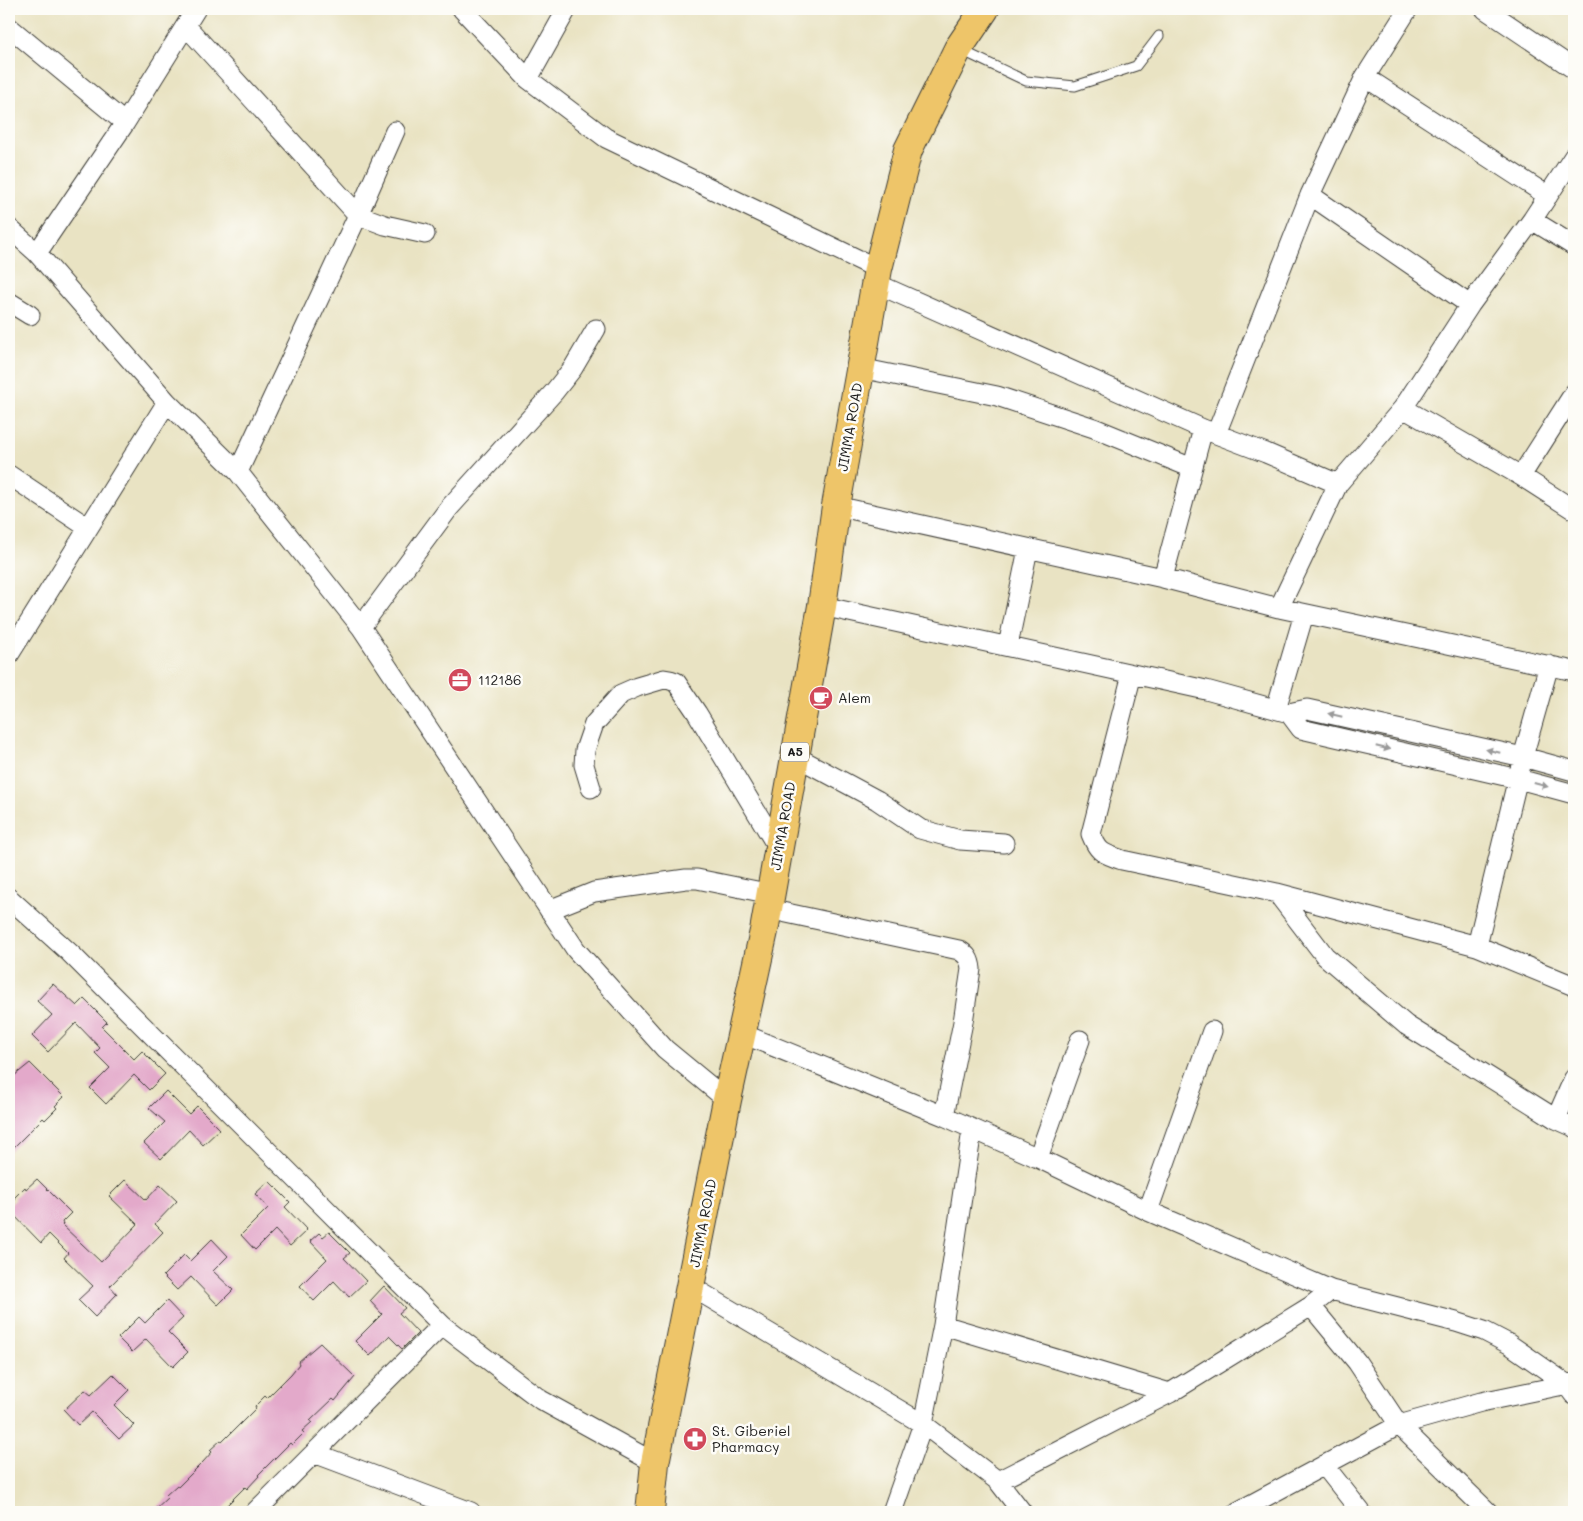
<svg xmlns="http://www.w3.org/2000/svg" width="1583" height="1521" font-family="Mali,sans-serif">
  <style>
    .building { fill: #e3a9ca }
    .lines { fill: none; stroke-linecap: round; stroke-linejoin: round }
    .lane-casing { stroke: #3b3a35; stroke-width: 11 }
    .street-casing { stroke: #3b3a35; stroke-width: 21 }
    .highway-casing { stroke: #3b3a35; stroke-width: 30 }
    .lane { stroke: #fff; stroke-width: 9 }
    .street { stroke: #fff; stroke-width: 19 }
    .highway { stroke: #eec569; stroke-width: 28 }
    .oneway { fill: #999 }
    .labels { text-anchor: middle; stroke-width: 5; stroke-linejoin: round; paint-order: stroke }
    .shield { fill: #fdfcf7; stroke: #605f5e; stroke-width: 1 }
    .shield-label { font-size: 12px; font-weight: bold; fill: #1c1c1c }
    .street-label { font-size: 14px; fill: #1c1c1c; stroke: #fdfcf7 }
    .poi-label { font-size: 14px; fill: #1c1c1c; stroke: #fdfcf7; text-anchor: start }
  </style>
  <rect width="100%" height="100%" fill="#fdfcf7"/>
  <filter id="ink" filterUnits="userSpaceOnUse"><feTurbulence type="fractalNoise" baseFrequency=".02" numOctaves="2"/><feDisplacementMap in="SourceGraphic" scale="10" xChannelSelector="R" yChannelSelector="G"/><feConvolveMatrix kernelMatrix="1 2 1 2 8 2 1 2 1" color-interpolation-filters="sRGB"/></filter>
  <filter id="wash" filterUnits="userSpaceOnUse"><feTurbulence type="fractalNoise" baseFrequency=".0096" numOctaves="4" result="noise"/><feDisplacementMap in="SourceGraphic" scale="20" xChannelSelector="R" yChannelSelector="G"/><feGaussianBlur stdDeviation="1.12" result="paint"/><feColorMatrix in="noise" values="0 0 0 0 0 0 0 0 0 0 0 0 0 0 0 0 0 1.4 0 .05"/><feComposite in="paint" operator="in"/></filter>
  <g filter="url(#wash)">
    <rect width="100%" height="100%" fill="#e9e3c3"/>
    <g id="blocks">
      <path class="building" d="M53,984l24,22 7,-7 23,23 -5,5 32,32 8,-8 23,23 -16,16 -15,-15 -28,29 -16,-16 20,-20 -15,-15 5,-5 -24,-25 -28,29 -16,-16 20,-21 -15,-14z
        M30,1063l34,34 -9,9 2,2 -12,12 -2,-2 -34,34v-72z
        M166,1091l23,23 8,-8 23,23 -17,16 -14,-15 -28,29 -17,-16 21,-21 -16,-14z
        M37,1179l34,34 -9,9 1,2 -1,1 39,37 37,-38 -29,-28 16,-16 21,20 14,-15 17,16 -22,23 8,8 -53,54 7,8 -22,23 -17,-17 15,-14 -29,-28 4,-5 -19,-19 -8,9 -32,-33v-4l7,-7 -2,-1 11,-11 1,2z
        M269,1181l21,21 -5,5 22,23 -17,16 -15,-16 -20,20 -14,-15 27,-27 -13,-14z
        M329,1232l21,21 -6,5 22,23 -17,16 -15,-16 -20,20 -14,-15 27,-27 -17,-18 9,-8 4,4z
        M212,1239l16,17 -15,15 20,19 -15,15 -27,-28 -14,13 -14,-14 21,-21 6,6z
        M384,1286l21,22 -6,5 19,20 -16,16 -13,-13 -19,20 -15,-15 27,-27 -12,-13z
        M167,1301l16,17 -15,14 20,20 -15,15 -27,-28 -14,13 -14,-14 21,-21 6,6z
        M320,1343l35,34 -20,24 -2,-2 -23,22 2,1 -10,9 2,2 -12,12 -2,-2 -32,32 1,1 -12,13 -2,-2 -25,25h-68l16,-15 -2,-2 11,-10 1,2 25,-25 9,-10 -2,-2 11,-10 1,2 34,-34 -1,-2 10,-10 2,2 24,-24 8,-10 -1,-2z
        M113,1374l16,16 -15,15 20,20 -15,14 -27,-27 -14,13 -14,-15 21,-20 6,5z"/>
    </g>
  </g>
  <g filter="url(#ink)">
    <use href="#blocks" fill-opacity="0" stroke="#3b3a35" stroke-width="1"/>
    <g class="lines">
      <g class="lane-casing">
        <path id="lane" d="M961,50l65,31 49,5 61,-20 23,-30"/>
      </g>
      <g class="street-casing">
        <path id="street" d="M462,9l66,70 78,59 272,131
          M1485,9l89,60
          M186,26l172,189 27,10 40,9
          M9,27l116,96
          M1365,77l183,119
          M528,79l39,-70
          M1310,195l160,110
          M1532,220l42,26
          M9,228l28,25 130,149 71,70 123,155 215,323 89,99 62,51
          M37,253l88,-130 71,-114
          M875,283l328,146 63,24 72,31
          M9,302l21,13
          M860,368l137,28 97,32 98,40
          M1403,408l118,68 53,34
          M1216,434l94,-239 55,-118 43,-68
          M238,472l120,-257 37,-84
          M9,475l78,52
          M1521,476l53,-83
          M836,506l327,72 116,30 295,63
          M1163,578l40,-149
          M822,606l384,84 83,23
          M1279,608l59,-124 65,-76 67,-103 62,-85 42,-64
          M361,627l88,-119 105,-116 19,-24 23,-39
          M1008,646l20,-97
          M9,655l158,-253
          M1132,674l-41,160c8,20 12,19 31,26l155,33 200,53 97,40
          M1276,709l28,-95
          M795,756l82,44 43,29 40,11 44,3
          M1574,771l-51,-14 -216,-48 -18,4 12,16 217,50 56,15
          M591,788l-7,-23 1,-15 9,-26 27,-30 16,-7 27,-8 6,1 6,2 21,31 81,135
          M1277,893l48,63 81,69 150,94 18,8
          M9,898l61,55 372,372 99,75 114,63
          M768,909l191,41c8,5 11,9 12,19l-8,53 -19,94
          M549,910l45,-18 92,-13h11l74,15
          M1477,946l46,-189 26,-92
          M743,1034l201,82 94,42 110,53 183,79 125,32 28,9 25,13 56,39 9,12
          M1556,1119l18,-41
          M1038,1158l42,-118
          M1148,1211l64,-180
          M690,1286l233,138 75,57 24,31
          M1311,1306l46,56 42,63 89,87
          M943,1325l227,68
          M314,1453l157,59
          M1324,1465l37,47
          M998,1481l172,-88 141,-87 20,-16
          M255,1512l187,-187
          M892,1512l31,-88 20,-99 29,-195
          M1237,1512l162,-87 82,-23 92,-19"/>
      </g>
      <g class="highway-casing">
        <path id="highway" d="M650,1512l5,-49 72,-363 37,-169 58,-325 14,-100 42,-237 30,-119 50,-101 27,-40"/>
      </g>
      <use href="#lane" class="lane"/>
      <use href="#street" class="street"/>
      <use href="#highway" class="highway"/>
    </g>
    <defs><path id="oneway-solid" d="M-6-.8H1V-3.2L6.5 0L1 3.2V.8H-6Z" transform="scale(1.25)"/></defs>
    <g class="oneway">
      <use href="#oneway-solid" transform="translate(1335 715) rotate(-167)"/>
      <use href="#oneway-solid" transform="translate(1383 748) rotate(13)"/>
      <use href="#oneway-solid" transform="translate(1493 751) rotate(-167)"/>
      <use href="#oneway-solid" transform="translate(1541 785) rotate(15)"/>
    </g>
  </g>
  <defs>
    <g id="office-disc" transform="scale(1.25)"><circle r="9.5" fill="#d1495b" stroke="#fdfcf7"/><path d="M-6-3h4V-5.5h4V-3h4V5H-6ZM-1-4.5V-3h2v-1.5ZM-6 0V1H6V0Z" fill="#fff"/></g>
    <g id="cafe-disc" transform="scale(1.25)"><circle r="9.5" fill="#d1495b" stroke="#fdfcf7"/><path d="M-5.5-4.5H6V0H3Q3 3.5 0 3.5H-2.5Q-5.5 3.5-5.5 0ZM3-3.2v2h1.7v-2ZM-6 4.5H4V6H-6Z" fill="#fff"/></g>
    <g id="pharmacy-disc" transform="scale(1.25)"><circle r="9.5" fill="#d1495b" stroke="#fdfcf7"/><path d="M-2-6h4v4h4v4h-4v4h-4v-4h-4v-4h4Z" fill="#fff"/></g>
  </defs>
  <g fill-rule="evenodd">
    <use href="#office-disc" x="460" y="680"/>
    <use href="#cafe-disc" x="821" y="698"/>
    <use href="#pharmacy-disc" x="695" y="1439"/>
  </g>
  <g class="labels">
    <rect class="shield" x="781" y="742.5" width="28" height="19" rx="4"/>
    <g class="shield-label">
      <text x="795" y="756">A5</text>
    </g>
    <g class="street-label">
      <text transform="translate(850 427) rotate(-80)" y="5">JIMMA ROAD</text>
      <text transform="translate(783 826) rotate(-80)" y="5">JIMMA ROAD</text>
      <text transform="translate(703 1223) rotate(-79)" y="5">JIMMA ROAD</text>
    </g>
    <g class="poi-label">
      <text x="478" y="685">112186</text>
      <text x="838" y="703">Alem</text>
      <text x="712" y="1436">St. Giberiel<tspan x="712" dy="16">Pharmacy</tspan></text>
    </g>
  </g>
  <rect width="1583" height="1521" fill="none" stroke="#fdfcf7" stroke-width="30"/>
</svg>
